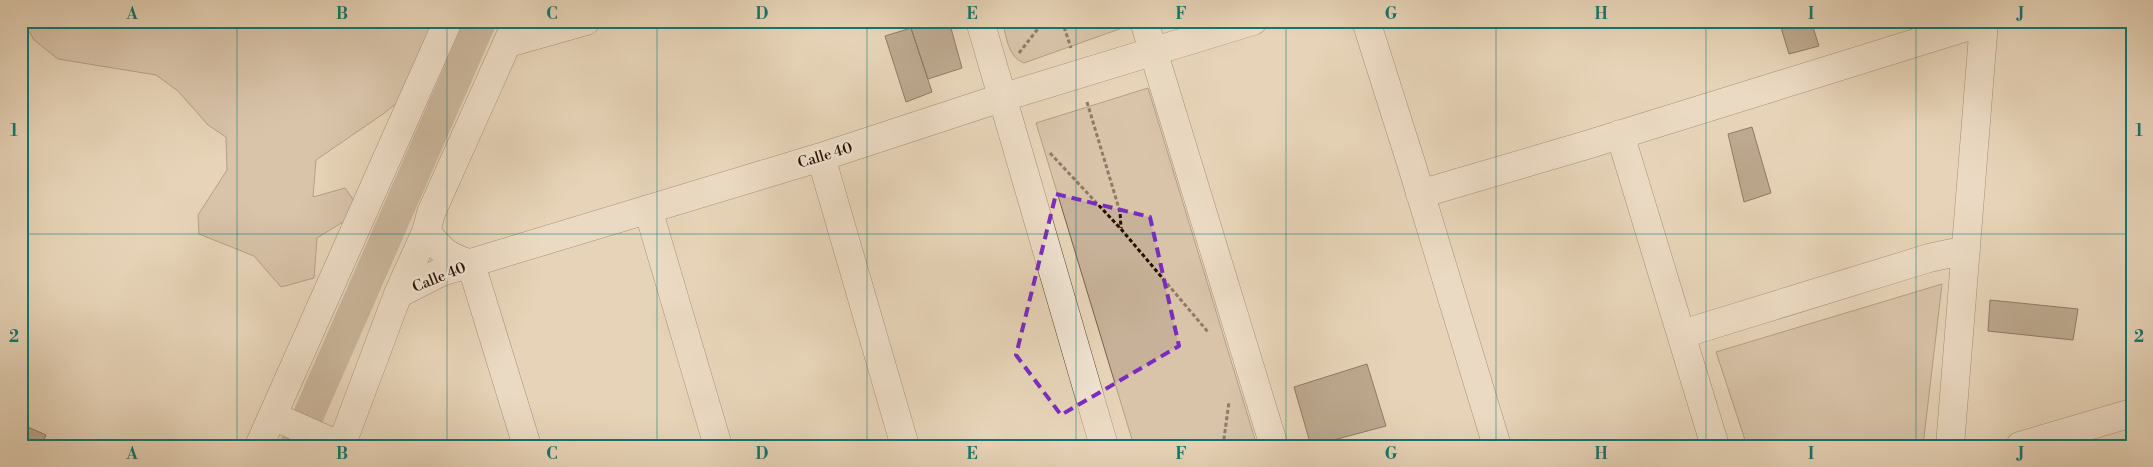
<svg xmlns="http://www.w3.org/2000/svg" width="2153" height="467" font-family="'Libre Bodoni',serif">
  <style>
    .green { fill: #c7b299; stroke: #78604c }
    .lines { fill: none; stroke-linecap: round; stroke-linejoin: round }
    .canal { stroke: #a69179; stroke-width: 31 }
    .building { fill: #8b7560; stroke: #280e00 }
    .minor-casing { stroke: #58402e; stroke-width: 29 }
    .path { stroke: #280e00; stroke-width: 3; stroke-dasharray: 4 2.5; stroke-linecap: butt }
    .minor { stroke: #efe3d1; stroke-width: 28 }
    .marked { fill: none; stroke: #7b2cbf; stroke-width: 4; stroke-dasharray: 10 6; stroke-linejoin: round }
    .grid { fill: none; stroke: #0f766e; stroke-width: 1; stroke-opacity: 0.55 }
    .labels { text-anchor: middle; stroke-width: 4.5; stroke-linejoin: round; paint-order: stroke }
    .street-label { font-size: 15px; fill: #280e00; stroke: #efe3d1 }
    .neatline { fill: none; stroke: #0f766e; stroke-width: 2 }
    .grid-label { font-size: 16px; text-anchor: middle; font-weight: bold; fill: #0f766e }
  </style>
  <rect width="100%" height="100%" fill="#e7d4b8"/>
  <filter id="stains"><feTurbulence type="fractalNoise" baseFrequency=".004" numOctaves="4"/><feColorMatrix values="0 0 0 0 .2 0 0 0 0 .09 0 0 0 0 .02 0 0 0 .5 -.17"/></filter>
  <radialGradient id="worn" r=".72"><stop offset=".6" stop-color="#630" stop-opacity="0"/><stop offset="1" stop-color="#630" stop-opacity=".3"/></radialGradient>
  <path class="green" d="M23,21h447l10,16 -97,77 -67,46 -3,37 32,-9 16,23 -44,27 -3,40 -33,9 -27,-31 -55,-22 -1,-19 29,-45 -1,-33 -18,-12 -30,-34 -22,-16 -98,-16 -24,-19z
    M1002,21h121l2,6 -101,36c-17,-7 -17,-26 -22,-42z
    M1148,88l109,358h-123l-98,-323z
    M1942,284l-19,162h-176l-31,-94z"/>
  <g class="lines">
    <path class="canal" d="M295,446l186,-425"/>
  </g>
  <path class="building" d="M935,21h14l13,47 -34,11 -17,-51z
    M1779,21h32l8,25 -30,8z
    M911,28l21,64 -26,10 -21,-66z
    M1752,127l19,66 -27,9 -16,-68z
    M1990,300l88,9 -5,31 -85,-9z
    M1367,364l19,62 -75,20 -17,-59z
    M21,424l25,11 -5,11h-20z"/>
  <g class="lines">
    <g class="minor-casing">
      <path id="minor" d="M980,21l124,425
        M1144,21l130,425
        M1366,21l46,145 85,280
        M508,43l78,-22
        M1620,134l95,312
        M821,157l84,289
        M1420,194l170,-50 396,-123
        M648,209l70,237
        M426,232c17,20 20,24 45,32l56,182
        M398,294l43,-22 380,-115 180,-59 252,-77
        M1682,334l247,-76 37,-8
        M273,416l68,30
        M259,446l189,-425
        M341,446l57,-152 28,-62 5,-19 86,-192
        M1950,446l34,-424
        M2020,446l112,-33"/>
    </g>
    <path class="path" d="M1062,21l9,27
      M1019,53l25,-32
      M1087,102l33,110 1,16
      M1050,153l71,76 87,103
      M1223,446l6,-44"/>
    <use href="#minor" class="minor"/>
  </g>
  <path d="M0 0H2153V467H0ZM1056,194l94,23 29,129 -118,69 -45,-60z" fill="#e7d4b8" fill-opacity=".55" fill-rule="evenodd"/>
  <path class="marked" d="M1056,194l94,23 29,129 -118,69 -45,-60z"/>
  <path class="grid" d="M237,21v425M447,21v425M657,21v425M867,21v425M1076,21v425M1286,21v425M1496,21v425M1706,21v425M1916,21v425M21,234h2111"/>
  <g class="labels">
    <g class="street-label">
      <text transform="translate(825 155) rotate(-17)" y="5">Calle 40</text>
      <text transform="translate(439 277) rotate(-22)" y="5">Calle 40</text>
    </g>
  </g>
  <rect width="2153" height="467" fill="none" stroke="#e7d4b8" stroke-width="55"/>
  <rect x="28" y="28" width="2098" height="412" class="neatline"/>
  <g class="grid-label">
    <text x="132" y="19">A</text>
    <text x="342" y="19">B</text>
    <text x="552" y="19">C</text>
    <text x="762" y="19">D</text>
    <text x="972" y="19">E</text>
    <text x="1181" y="19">F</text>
    <text x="1391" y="19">G</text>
    <text x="1601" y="19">H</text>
    <text x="1811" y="19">I</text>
    <text x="2021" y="19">J</text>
    <text x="14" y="136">1</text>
    <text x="2139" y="136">1</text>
    <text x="14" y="342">2</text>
    <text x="2139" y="342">2</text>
    <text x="132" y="459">A</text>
    <text x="342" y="459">B</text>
    <text x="552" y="459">C</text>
    <text x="762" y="459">D</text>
    <text x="972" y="459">E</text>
    <text x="1181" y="459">F</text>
    <text x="1391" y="459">G</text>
    <text x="1601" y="459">H</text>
    <text x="1811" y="459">I</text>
    <text x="2021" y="459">J</text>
  </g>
  <rect width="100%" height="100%" filter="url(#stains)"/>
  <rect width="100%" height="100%" fill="url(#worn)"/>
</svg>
